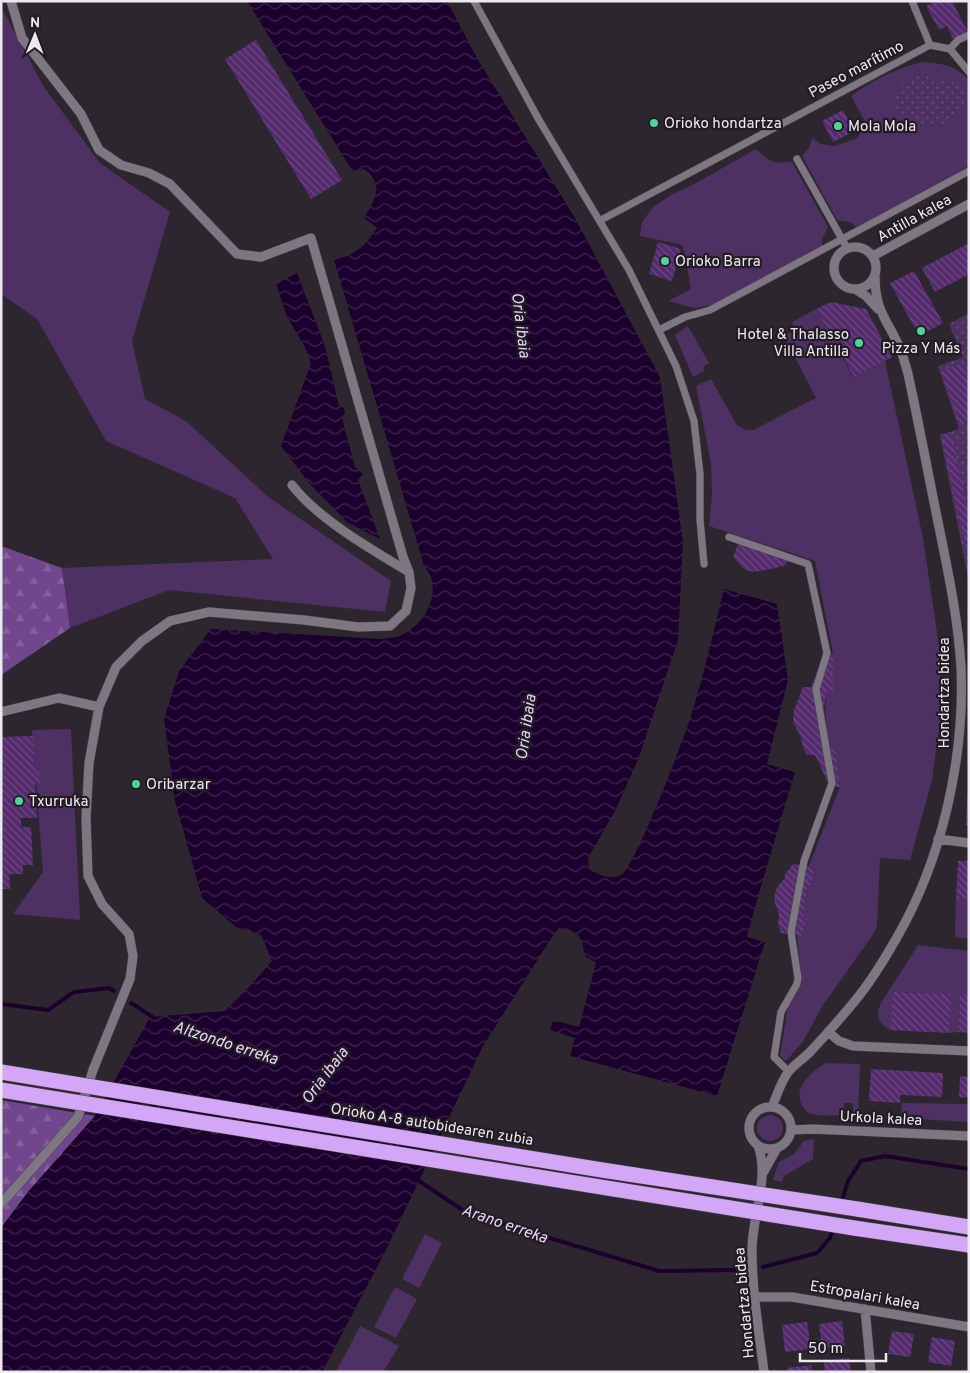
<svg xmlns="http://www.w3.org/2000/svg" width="970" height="1373" font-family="Overpass,sans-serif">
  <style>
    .green { fill: #4e3162 }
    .forest { fill: url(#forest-firs) }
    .park { fill: url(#park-dots) }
    .water { fill: url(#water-waves) }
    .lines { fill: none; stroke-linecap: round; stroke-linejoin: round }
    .stream { stroke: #1d002e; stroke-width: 4 }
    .building { fill: url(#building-back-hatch) }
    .pedestrian-casing { stroke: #48444b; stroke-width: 8 }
    .minor-casing { stroke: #48444b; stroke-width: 10 }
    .motorway-casing { stroke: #48444b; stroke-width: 16 }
    .pedestrian { stroke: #7d7781; stroke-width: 7 }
    .minor { stroke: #7d7781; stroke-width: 9 }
    .motorway { stroke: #d4a6f6; stroke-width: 15 }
    .motorway-bridge-casing { stroke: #48444b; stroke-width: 16; stroke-linecap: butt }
    .motorway-bridge { stroke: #d4a6f6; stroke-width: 15 }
    .poi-dot { fill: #51d398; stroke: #221d25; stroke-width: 2 }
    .labels { text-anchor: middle; stroke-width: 4.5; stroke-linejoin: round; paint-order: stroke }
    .street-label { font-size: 15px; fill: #ece9ee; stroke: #221d25 }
    .poi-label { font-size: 15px; fill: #ece9ee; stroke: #221d25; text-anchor: start }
    .water-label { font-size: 16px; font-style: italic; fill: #e9d3fb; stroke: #221d25 }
  </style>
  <defs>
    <pattern id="forest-firs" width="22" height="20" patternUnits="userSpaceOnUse" patternTransform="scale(1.25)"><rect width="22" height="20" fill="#70468c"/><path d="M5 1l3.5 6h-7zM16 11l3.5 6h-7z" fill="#85619c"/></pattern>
    <pattern id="park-dots" width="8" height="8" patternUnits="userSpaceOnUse" patternTransform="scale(1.25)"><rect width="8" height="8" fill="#4e3162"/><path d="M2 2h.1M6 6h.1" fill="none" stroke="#684f79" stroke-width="1.8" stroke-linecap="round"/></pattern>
    <pattern id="water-waves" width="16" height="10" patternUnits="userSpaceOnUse" patternTransform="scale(1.25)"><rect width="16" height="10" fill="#1d002e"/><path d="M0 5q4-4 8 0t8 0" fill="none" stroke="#3e254d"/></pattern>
    <pattern id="building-back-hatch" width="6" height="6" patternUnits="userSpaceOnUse" patternTransform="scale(1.25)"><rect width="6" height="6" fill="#542b6e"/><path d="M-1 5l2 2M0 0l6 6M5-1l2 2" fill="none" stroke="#6d4a83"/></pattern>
  </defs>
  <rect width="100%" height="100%" fill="#2c272f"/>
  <path class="green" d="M1,7l43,80 56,76 70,49 -38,129 13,58 41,22 81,75 124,85 -6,31 -216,-22 -99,38 -8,-60 211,-9 -38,-61 -129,-57 -69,-122 -36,-25z
    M923,62c21,2 31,3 46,18v85c-32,23 -77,47 -112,62l-7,-5 -13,-2 -35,-64 7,-8 3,-10 9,6 13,2 22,-7 11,-14 -16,-29c22,-16 46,-28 72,-34z
    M756,149c12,12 18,15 36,13l36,65 -6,12v8l-103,57 -25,4 -26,-7 23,-12 -8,-44 -43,-9 2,-14 11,-15 18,-12 25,-12z
    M816,309l37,68 32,-16 38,177 17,115 1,60 -9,67 -22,80 -30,-2 -3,68 -5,10 -49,69 -19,35 -18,21 -6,-5 8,-49 14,-24 -5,-48 5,1 5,-16 -4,-2 5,-33h4l2,-18 -5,-1 31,-79 -5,-38h-6c-3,-20 -5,-38 -2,-58l6,-1v-36l-18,-93 -106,-35 3,-30 -1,-32 -15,-78 15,-7 26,46 9,5h7l63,-32 -32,-62 11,-6 -3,-8z
    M688,326l21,37 -6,4 1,4 -11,6 -18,-42z
    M71,729l9,191 -67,-6 30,-42 -11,-142z
    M956,899h13v40l-14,-2z
    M918,945l51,6v44h-9l-2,37 -9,1 1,-39 -57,-2 -3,38c-12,-7 -15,-15 -9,-27z
    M826,1063l34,1 -2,52h-5v-13h-9l-1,12c-9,0 -22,2 -31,-1 -6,-2 -9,-6 -11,-11 -7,-17 12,-33 25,-40z
    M902,1103l65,1 2,1v17l-68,-4z
    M757 1128a13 13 0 1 1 26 0a13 13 0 1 1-26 0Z
    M814,1139l-1,20 -29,17 -2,6 -9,-2 6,-18 15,-8 10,-13z
    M425,1234l17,9 -23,45 -17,-9z
    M395,1287l22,12 -21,39 -22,-11z
    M360,1326l39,20 -16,26h-47z"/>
  <path class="forest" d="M1,546l61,22 8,60 -69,47z
    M1,1100l94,16 -67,76 -27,36z"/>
  <path class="park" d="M930,72l7,6 19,5 11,14 -9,16 -13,11h-11l-13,4 -24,-14c-7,-26 8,-40 33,-42z
    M969,313v270l-29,-148 19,-6 -21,-63 25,-9 -14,-33z"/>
  <path class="water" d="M247,1h200l30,57 98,160 85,159 23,165 -5,98 -40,120 -23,51 -27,47 1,11c10,5 21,12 32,6 13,-6 61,-132 68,-153 14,-43 24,-89 35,-133l53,15 11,76 -21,84 28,8 -39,131 -9,34 18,5 -48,154 -147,-40 5,-18 -25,-8 3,-10 26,7 17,-64 -11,-7c-4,-20 -4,-23 -26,-28l-5,6 -71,112 -95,200 -66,126h-321v-144l27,-36 67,-76 55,-99 75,-6 25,-25 22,-25 -11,-26 -25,-8 -34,-29 -27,-97 -11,-82 15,-48 32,-42 169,10c6,-1 13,-1 19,-3 22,-8 41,-37 31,-61 -1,-3 -4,-6 -6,-9l-90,-306c23,-6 30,-13 43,-32l-13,-10c11,-18 21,-34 0,-49l-11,3z
    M297,273l28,73 14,60 5,2 1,4 -3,6 13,49 8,7 -5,6 22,59 -33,-17 -38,-39 -28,-37 30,-83 -6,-16 -18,-30 -11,-33z"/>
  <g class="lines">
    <path class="stream" d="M131,1003l23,15
      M1,1004l47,6 26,-18 35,-4 5,3
      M416,1179l51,34 192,58 76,-1
      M841,1204l7,-23 13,-20 24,-5 84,13
      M763,1267l54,-14 13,-15 3,-10"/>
  </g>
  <path class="building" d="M936,1h16l16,31 -15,7 -6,-13 -8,4 -13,-24z
    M256,40l86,140 -31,19 -86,-140z
    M843,110l11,21 -21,11 -11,-21z
    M658,242l23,7 -9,32 -23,-7z
    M969,243v31l-34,18 -13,-24z
    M914,271l29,52 -24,13 -29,-53z
    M831,302l35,7 26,48 -38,20 -38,-68z
    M962,363l7,19v37l-10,4 -18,-52z
    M951,433l18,83v45l-28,-126z
    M738,544l50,15 -2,6 -15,4 -17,3 -9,-2 -12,-13z
    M824,654h9v37h-6l-3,16 1,13 4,29 6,-1 5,39h-10l-15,-32h-8l-4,-7 -2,-11 -8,-15 1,-12 9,-23h8z
    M33,736l2,35h4l1,13h-5l2,34h-16v9h10l2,38h-10v9h-14l1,15h-9v-49h2l-2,-103z
    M967,796h2v29h-3z
    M958,861h11v38h-13z
    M793,864l21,3 -2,18h-4l-5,33 4,1 -5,17 -21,-3 -3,-9 1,-9 -4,-11 -1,-7 3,-10 8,-9v-4z
    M893,992l58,2 -2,39 -59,-3z
    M960,995h9v38l-11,-1z
    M871,1069l72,4 -1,24 -42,-2v8l-31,-2z
    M960,1076l9,1v21l-10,-1z
    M842,1321l3,25 -23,2 -3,-24z
    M807,1322l4,27 -26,3 -3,-27z
    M892,1331l22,3 -4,23 -22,-3z
    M932,1337l23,4 -4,25 -23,-4z
    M849,1358l2,14h-26l-1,-11z
    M811,1365l1,7h-24l-1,-4z"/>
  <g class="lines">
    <g class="pedestrian-casing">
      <path id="pedestrian" d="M474,1l65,119 90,150 47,96 18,55 6,53v46l4,44
        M930,45l20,4 19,23
        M950,49l8,-9 11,-5
        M797,159l50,89
        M601,220l329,-175 -18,-44
        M659,330l26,-13 25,-7 259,-139
        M729,537l79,27 19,89 -11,36 16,94 -28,78 -13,71 7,46 -1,6 -16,28 -7,45 10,10"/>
    </g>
    <g class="minor-casing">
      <path id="minor" d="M834 268a21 21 0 1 1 42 0a21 21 0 1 1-42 0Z
        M873,256l96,-52
        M855,289l11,7 12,13
        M292,485c26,34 80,65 117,87
        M1,712l58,-14 40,9
        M938,839l31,4
        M828,1032l11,9 14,5 116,5
        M772,1107c5,-12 9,-26 17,-36 6,-7 14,-12 21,-19 15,-16 30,-33 44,-50 16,-19 30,-42 42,-63 46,-79 69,-181 65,-272 -3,-49 -13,-96 -23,-145 -10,-49 -19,-98 -30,-148 -2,-7 -4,-15 -7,-23 -12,-30 -26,-38 -26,-74
        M749 1128a21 21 0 1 1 42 0a21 21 0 1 1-42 0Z
        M791,1130l21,-1 157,7
        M758,1145c12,34 -6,70 -6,105 0,41 7,82 12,122
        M763,1173l14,-25
        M1,1204l77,-87 15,-47 37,-91 3,-23 -4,-22 -27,-30 -14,-28 -2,-58 3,-55 10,-56 17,-40 26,-26 28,-20 39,-9 95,8 54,7 32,-1 16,-15 5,-23 -2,-16 -6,-15 -92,-319 -50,19 -24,-3 -67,-70 -21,-11 -28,-8 -22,-15 -18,-36 -59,-76 -11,-37
        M755,1297h37l177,30
        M865,1309l6,63"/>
    </g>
    <g class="motorway-casing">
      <path id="motorway" d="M857,1209l112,18
        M854,1228l115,17"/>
    </g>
    <use href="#pedestrian" class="pedestrian"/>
    <use href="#minor" class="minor"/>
    <use href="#motorway" class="motorway"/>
    <g class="motorway-bridge-casing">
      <path id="motorway-bridge" d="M1,1072l601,98 255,39
        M1,1090l853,138"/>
    </g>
    <use href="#motorway-bridge" class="motorway-bridge"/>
  </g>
  <g class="poi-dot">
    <circle cx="654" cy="123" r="5"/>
    <circle cx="838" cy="126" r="5"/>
    <circle cx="665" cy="261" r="5"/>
    <circle cx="921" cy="331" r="5"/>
    <circle cx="859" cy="343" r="5"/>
    <circle cx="136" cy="784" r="5"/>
    <circle cx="19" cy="801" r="5"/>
  </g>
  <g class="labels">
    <g class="street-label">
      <text transform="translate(856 69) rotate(-28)" y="5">Paseo marítimo</text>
      <text transform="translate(914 218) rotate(-29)" y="5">Antilla kalea</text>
      <text transform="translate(944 693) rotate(-90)" y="5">Hondartza bidea</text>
      <text transform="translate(881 1118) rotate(3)" y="5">Urkola kalea</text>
      <text transform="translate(432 1124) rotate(9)" y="5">Orioko A-8 autobidearen zubia</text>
      <text transform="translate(865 1295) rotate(10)" y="5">Estropalari kalea</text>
      <text transform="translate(744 1303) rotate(-95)" y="5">Hondartza bidea</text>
    </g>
    <g class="poi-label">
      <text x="664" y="128">Orioko hondartza</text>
      <text x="848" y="131">Mola Mola</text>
      <text x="675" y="266">Orioko Barra</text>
      <text x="849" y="339" text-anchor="end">Hotel &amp; Thalasso<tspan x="849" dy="17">Villa Antilla</tspan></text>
      <text x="921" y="353" text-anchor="middle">Pizza Y Más</text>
      <text x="146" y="789">Oribarzar</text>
      <text x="29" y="806">Txurruka</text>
    </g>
    <g class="water-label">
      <text transform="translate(522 325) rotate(83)" y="6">Oria ibaia</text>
      <text transform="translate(525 727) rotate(-82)" y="6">Oria ibaia</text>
      <text transform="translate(226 1042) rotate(18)" y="6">Altzondo erreka</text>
      <text transform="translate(324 1075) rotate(-53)" y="6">Oria ibaia</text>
      <text transform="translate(505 1223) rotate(19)" y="6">Arano erreka</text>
    </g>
  </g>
  <rect width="970" height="1373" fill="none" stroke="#ece9ee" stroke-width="5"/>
  <g transform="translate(35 35) rotate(1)" stroke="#221d25" stroke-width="4" paint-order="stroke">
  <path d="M0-4L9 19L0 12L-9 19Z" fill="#ece9ee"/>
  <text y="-8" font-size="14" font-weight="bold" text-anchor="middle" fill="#ece9ee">N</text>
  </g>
  <path d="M800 1353v8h86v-8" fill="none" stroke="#ece9ee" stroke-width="2.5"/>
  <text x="808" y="1353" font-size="15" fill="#ece9ee" stroke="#221d25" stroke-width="4" paint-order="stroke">50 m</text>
</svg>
